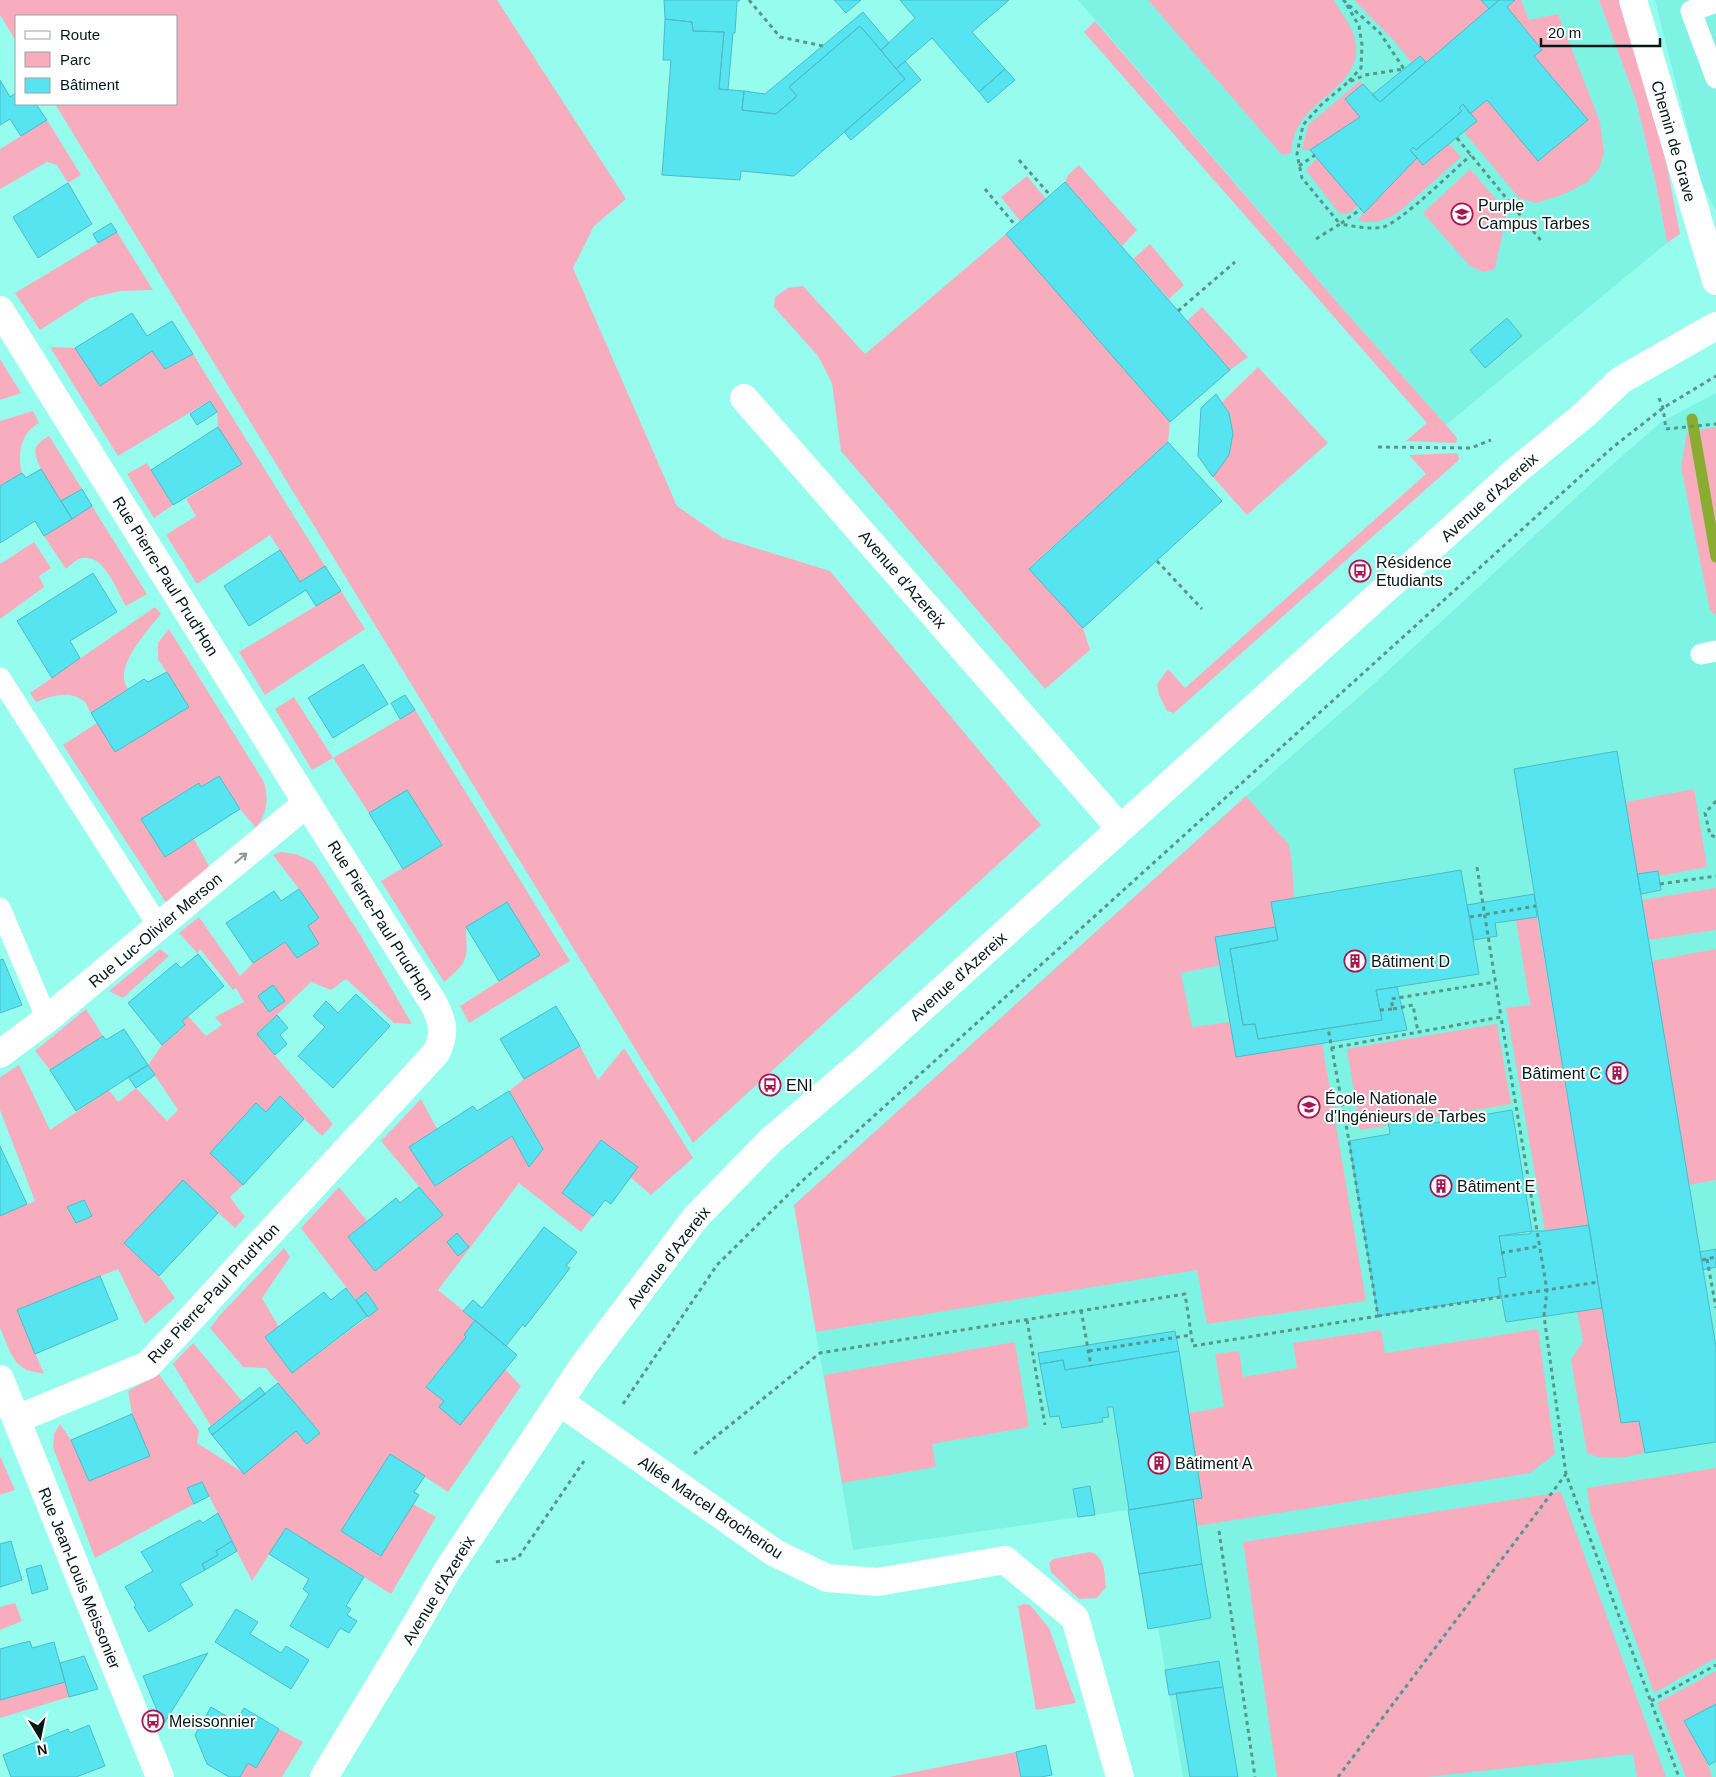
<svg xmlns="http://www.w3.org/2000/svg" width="1716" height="1777" font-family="Arial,sans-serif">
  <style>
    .built { fill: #7ff3e3 }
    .green { fill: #f8adbf; fill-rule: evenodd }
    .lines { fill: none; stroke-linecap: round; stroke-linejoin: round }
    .stream { stroke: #8aac31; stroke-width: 11 }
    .building { fill: #56e4f1; stroke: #4dbbc5 }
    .path { stroke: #55978d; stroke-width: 3; stroke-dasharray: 4 4; stroke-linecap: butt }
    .service { stroke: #fff; stroke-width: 21 }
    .minor { stroke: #fff; stroke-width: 28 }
    .secondary { stroke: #fff; stroke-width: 28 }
    .oneway { stroke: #8e9796 }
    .labels { text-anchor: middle; stroke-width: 4; stroke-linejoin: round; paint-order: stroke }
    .street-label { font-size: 16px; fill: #031815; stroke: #fff }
    .poi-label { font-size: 16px; fill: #031815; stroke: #fff; text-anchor: start }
  </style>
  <rect width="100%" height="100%" fill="#96fdee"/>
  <path class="built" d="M1078,0h521l37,101 20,84 11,58 -221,182 -96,-108z
    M1655,0h61v211l-15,-28z
    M1716,393v1384h-533l-25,-150 -11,1 -19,-118 -275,40 -59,-345 452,-409 122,-107 228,-210 65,-57z"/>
  <path class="green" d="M0,0h497l129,199 -32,27 -21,42 104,238 46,32 107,33 211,254 -348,318 -638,-1039h121v-88h-160v25l-16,-26z
    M1148,0h186c6,11 15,22 19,33 16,42 -29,59 -49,85 -8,10 -12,22 -13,35l-9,2z
    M1354,0h127l8,9 -63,53 -6,-6 -8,7 -17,-21z
    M1515,0h6l8,20 29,-6 42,108 4,31 -5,16 -12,13 -20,11 -31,10 -17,-5 -55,-66 13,-11 -7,-7 17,-14 51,61 50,-41 -54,-64 8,-7 -35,-42z
    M1599,0h22l43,151 16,83 -13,9 -11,-58 -20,-84z
    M1095,21l255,296 96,108 11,13v3l-2,2 -49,-2 21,-18 -343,-391z
    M1360,81l3,3 -18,15 15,18 -50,33h-8l6,-25z
    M47,120l34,55 -13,8 -11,-18 -10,-3 -47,27v-40z
    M1449,144l12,13 -62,55c-11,7 -26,13 -40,9v-3l58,-60 7,7z
    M1317,158l41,47c-6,7 -10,11 -19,8l-33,-43z
    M1079,165l58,65 -15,16 -57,-64 3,-7z
    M1470,169l37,43 -12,57 -11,3 -14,-6 -47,-53z
    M1027,176l19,23 -26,22 -19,-24z
    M117,232l36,58 -32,1 -31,7 -50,32 -25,-37z
    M1006,234l164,188 -2,20 -139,126 54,60 7,22 -45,39 -204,-238 -9,-68 -14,-27 -44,-49 1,-10 13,-9 15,-2 62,68z
    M1150,244l34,41 -15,14 -36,-40z
    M1202,307l46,50 -18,13 -43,-49z
    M50,347l25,1 25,37 52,-34 13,18 28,-15 132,212 -25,16 -30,-47 -73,49 -31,-49 30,-19 -10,-17 56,-35 -24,-37 -1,-15 -8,-11 -91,55z
    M0,359l21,34 -21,7z
    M1258,367l70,76 -81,72 -34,-38c14,-30 29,-45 9,-75z
    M33,411l6,12c-18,10 -22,30 -17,50l-22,13v-65z
    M1716,427v189l-6,-6 -29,-143 6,-35z
    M49,436l33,53 -21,12c-7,-11 -30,-42 -25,-54 3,-5 8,-8 13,-11z
    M1455,453l3,1 1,6 -285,253 -7,-2 -8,-16 -2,-11 11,-15 17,19 241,-214 -17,-19z
    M147,463l26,42 -19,13 -27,-44z
    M92,506l55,88 -21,12c-9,-15 -22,-52 -43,-48 -7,1 -12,7 -17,11l-22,-33z
    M34,542l17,26 -12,8 5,11 -44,32v-55z
    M341,591l24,38 -100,66 -26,-43z
    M155,607l6,7c-13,16 -38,43 -37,64 0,4 2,8 4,11l-37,24c-2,-3 -4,-8 -6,-11 -14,-13 -35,-6 -49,0l-6,-9z
    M169,629l95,153c5,18 3,31 -8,46l-16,-19 -21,-33 -18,11 -3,-4 -57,36 24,38 29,-18 16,29 -43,36 -104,-159 34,-22 18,29 74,-45 -31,-48v-16z
    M294,697l39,61 82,-48 155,251 -101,62 -9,-17 80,-51 -34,-53 -40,25c1,31 4,34 -22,55l-63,-101 61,-36 -35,-55 -38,23 -36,-55 -21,12 -37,-61z
    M1694,789l13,78 -48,9 -1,-5 -21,3 -11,-72z
    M1246,796l43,49 3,19 2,34 -22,7 3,22 -60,10 5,28 -39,8 11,54 38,-5 6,35 86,-14 44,258 -159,23 -10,-54 -381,62 -22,-127z
    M281,852c13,1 22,4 33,11l47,73 51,88 -18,-1 -48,-44 -15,11 -20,-8 -54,52 76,90 -11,12 -42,-40 -14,16 -10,-9 -46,50 33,32 -13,12 15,20 -10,11 -52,-48 -59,63 35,33 16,22 -30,26 -27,-55 -101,41 27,64 -18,-4 -9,-7 -6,-9 -11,-26v-112l35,-15 -35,-91v-33l19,-12 31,65 59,-40 9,12 18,-14 31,33 11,-11 -30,-45 14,-20 23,-19 -3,-5 6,-5 18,20 16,-11 -7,-8 29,-15 -8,-14 -3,2 -33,-41 -2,5 -19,-21 20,-16 41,59 13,-13 32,-21 12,16 22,-14 -11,-18 11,-8 -20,-29 -26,-34zM84,1200l8,16 -25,-9z
    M1716,888v42l-67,10 -7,-40z
    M1537,917l52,308 -44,6 -39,-223 24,-3 -14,-85z
    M160,949l9,7 -46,42 -14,-7z
    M1716,949v231l-27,5 -37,-224z
    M86,1009l17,27 -53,34 -15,-19z
    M1497,1024l14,80 -151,26 -13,-81z
    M580,1046l18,34 26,-32 69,110 -42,37 -21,-18 8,-10 -37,-27 -39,53 31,23 -12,16 -62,-49 -81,107 37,30 -9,17 -40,49 18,15 -5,6 21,17 45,-55 16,17 -73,106 -58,-38 -49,77 39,25 33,-52 23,13 -45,77 -105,-66 -34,53 -50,-99 -15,6 7,16 -99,54 -42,-111 1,-13 6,-10 11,16 18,41 60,-25 -17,-42 -4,-23 31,-17 40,57 -2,12 47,30 52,-42 24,2 -54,-65 -23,-1 -33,-39 11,-14 63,-66 6,9 -28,41 17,29 -14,11 27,35 76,-56 10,-8 -12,-17 -10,8 -55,-72 38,-41 28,34 -19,16 27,34 68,-56 -62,-74 40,-42 16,30 -27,18 102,-11 17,31 14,-18 -34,-58 15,-12zM457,1233l12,14 -11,9 -11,-14z
    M1602,1308l19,114 18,-1 6,32c-19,4 -39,9 -58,0l-16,-93 12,-19 -6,-30z
    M1538,1329l17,125 -25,19 -333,53 -4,-27 9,-2 -13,-84 35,-6 -9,-53 24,-3 4,26 54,-9 -4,-25 88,-13 4,23z
    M1015,1342l14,85 -97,17 4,23 -94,16 -18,-108z
    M193,1343l49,58 -31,25 -38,-62z
    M0,1456l15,34 -15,5z
    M1716,1468v190l-62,35 -64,-182 -3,-23z
    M1561,1492l105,285h-29l-4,-23 -206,23h-150l-34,-235z
    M1090,1552c16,5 14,21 16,35l-9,11 -18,1 -28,-27 -2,-9 4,-4z
    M15,1603l7,18 -22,9v-23z
    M1024,1604l6,1 19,23 27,75 -40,7 -18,-104z
    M1716,1671v33l-32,17 24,44 4,12h-26l-29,-74z
    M65,1682l4,15 -69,21v-18z
    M279,1729l24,13 -21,35h-42l8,-14 8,5z
    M1016,1752l5,25h-132z"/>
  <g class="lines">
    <path class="stream" d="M1692,419l24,138"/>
  </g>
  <path class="building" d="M664,0h76l-3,2 -2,31h-2l-5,57 -9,-1 5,-57 -31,-1 -1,-9 -27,-3z
    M834,0h27l-15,13z
    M900,0h109l-37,32 33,37 -26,23 -47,-54 -36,31 -15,-19 34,-32z
    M1481,0h18l-10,9z
    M1499,0h16l-8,7 35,43 -8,6 54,64 -50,41 -51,-61 -17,14 -7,-10 -4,4 3,3 -46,39 -3,-3 -3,3 7,8 -53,55 -54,-63 50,-33 -15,-18 18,-15 17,18z
    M863,12l26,31 -8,7 -21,-24 -71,61 8,9 -21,18 -34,-4 2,-19 21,3z
    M665,19l27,3 1,9 31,1 -5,57 25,2 -2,19 34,4 21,-18 -8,-9 71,-61 45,53 -111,97 -53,-5 -1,9 -78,-5 9,-115h-8z
    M1420,56l6,6 -46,40 -8,-7z
    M905,61l16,19 -70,60 -7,-8 61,-53 -9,-10z
    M1005,69l10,11 -27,23 -9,-11z
    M0,80l10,17 6,-4v11h20l11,16 -26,16 -11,-17 -10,6z
    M1463,104l14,17 -54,44 -13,-15 3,-3 3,3 46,-39 -3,-3z
    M1065,182l165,188 -60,52 -164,-188z
    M68,183l24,41 -54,34 -25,-41z
    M111,223l6,9 -19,11 -5,-9z
    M132,313l15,23 25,-15 21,33 -28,15 -13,-18 -52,35 -25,-38z
    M1507,318l15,18 -37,32 -15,-18z
    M1216,394l13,19 4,21 -4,21 -16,22 -15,-21 3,-48z
    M210,401l7,11 -20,13 -7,-11z
    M218,427l24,37 -69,41 -22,-35z
    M1168,442l54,59 -139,127 -54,-59z
    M41,469l31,50 -28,17 -9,-15 -35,22v-57l22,-13 4,5z
    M82,489l10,17 -20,13 -11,-18z
    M280,550l20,32 25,-16 16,25 -25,15 -10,-16 -57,36 -25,-40z
    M93,573l24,39 -47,29 10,17 -28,20 -35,-57z
    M363,664l25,40 -55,34 -25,-40z
    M167,672l22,35 -74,45 -24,-39 53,-34 4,3z
    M405,695l10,15 -15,9 -9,-16z
    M1617,751l99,596v95l-71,11 -6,-32 -18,2 -107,-654z
    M219,776l21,33 -75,48 -24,-38 58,-36 2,4z
    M407,790l35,55 -39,24 -34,-56z
    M1461,870l18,104 -103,16 6,30 -124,19 -3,-15 -12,1 -13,-76 48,-9 -7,-38z
    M1658,871l3,19 -20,4 -4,-20z
    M299,889l20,29 -11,8 11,18 -22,14 -12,-16 -32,21 -27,-40 48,-32 7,10z
    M1534,894l3,23 -42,6 2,13 -23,4 -7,-35z
    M507,902l33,53 -41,26 -33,-54z
    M1275,927l3,13 -48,9 13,76 12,-1 3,15 124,-19 -6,-30 21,-3 10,43 -171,27 -21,-120z
    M198,954l26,32 -42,35 3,4 -23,20 -34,-42 48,-40 5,5z
    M3,959l19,46 -22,8v-53z
    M273,985l12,16 -16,11 -11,-16z
    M356,994l34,32 -57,62 -35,-32 27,-29 -12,-11 13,-15 12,12z
    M556,1006l24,40 -56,33 -24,-40z
    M277,1015l11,13 -8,7 7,9 -12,11 -18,-21z
    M124,1029l24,36 -72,46 -26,-41 53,-34 3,4z
    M148,1065l7,10 -19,13 -8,-11z
    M509,1091l34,58 -14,18 -17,-31 -77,50 -26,-39 64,-41 4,5z
    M280,1096l24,23 -61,66 -33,-32 46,-50 10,9z
    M1512,1110l20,121 -33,5 7,41 -8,1 2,18 -122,20 -29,-175 41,-7 -2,-14 39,-6 1,10z
    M601,1140l37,27 -27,37 -6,-4 -12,16 -31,-23z
    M0,1146l27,58 -27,12z
    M183,1180l35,33 -59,63 -35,-33z
    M419,1187l24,28 -68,56 -27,-34 48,-39 4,5z
    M84,1200l8,16 -16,7 -9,-16z
    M1589,1225l13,83 -96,14 -8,-44 8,-1 -7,-41 30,-2 3,-3h13z
    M544,1227l33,25 -11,14 4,2 -45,59 -2,-3 -17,22 -43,-35 10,-11 9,8z
    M457,1233l12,14 -11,9 -11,-14z
    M1716,1249v18l-13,3 -3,-18z
    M100,1276l18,43 -83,35 -18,-44z
    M346,1288l21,28 -75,57 -27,-36 59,-45 7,8z
    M366,1292l12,17 -10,8 -12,-17z
    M475,1320l42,35 -57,70 -21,-18 5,-6 -18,-14 40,-50 -2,-2z
    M1175,1331l4,20 -114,19 -2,-10 -23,4 -2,-11z
    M1179,1351l23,147 -73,12 -16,-103h-6l2,10 -7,1 1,4 -41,6 -3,-12 -9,1 -10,-53 23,-4 2,10z
    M278,1383l42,50 -13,11 -11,-13 -52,43 -32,-39z
    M260,1387l5,7 -53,41 -4,-6z
    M132,1414l18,42 -61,25 -18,-41z
    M390,1454l35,22 -11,16 5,3 -38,61 -40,-25z
    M202,1482l7,14 -15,8 -7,-16z
    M1090,1486l5,29 -17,2 -5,-28z
    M1193,1499l9,65 -63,10 -11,-64z
    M218,1513l14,28 -16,10 2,4 -16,9 3,6 -25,14 13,21 -44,27 -15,-25 2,-2 -11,-18 28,-16 -12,-19 59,-32 3,3z
    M286,1528l78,49 -18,29 5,3 -4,6 10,6 -8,12 -9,-5 -12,20 -38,-22 19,-32 -6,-5 6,-10 -40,-25z
    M11,1541l11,39 -22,7v-43z
    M232,1541l5,10 -32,19 -3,-6 16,-9 -2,-4z
    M1202,1564l9,54 -63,11 -9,-55z
    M41,1565l7,24 -16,5 -6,-25z
    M236,1609l22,13 -8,12 31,19 5,-7 23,14 -18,29 -76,-47z
    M30,1641l2,7 22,-6 11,40 -65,18v-51z
    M208,1653l-45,72 -20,-49z
    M84,1656l14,33 -29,8 -9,-34z
    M1219,1661l4,26 -54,8 -4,-25z
    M1223,1687l15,90h-48l-14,-84z
    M1716,1704v57l-7,4 -25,-44z
    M211,1707l25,15 8,-14 35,21 -23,39 -8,-5 -8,14h-11l-22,-13 -12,-29z
    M89,1725l16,41 -29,11h-65l-8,-22 65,-26 2,4z
    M1046,1745l6,30 -11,2h-20l-5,-25z"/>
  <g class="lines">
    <path class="path" d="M749,0l31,37 43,9
      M1343,0l37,33 24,36 -39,6 -18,8 -26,22 -18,20 -6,29 5,24 38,46 21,-15
      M1347,5l12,21 3,19 -1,23 -12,13
      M1457,138l86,105
      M1019,160l31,35
      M1299,166l16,-11
      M985,189l30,36
      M1316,239l24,-15c14,2 29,6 43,3 17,-4 72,-58 88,-72
      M1178,311l57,-49
      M1659,398l4,10 3,21 50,-5
      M1378,447l93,1 20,-8
      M1157,561l45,48
      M1716,801l-11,12 5,22 6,2
      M1477,867l24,150
      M1660,884l56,-8
      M1470,917l66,-11
      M1393,1009l20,-4 5,27
      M1380,1010l13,-1 -2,-10 104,-17
      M1331,1048l170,-31 46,273 -3,26 22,158 113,303
      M1501,1253l39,-7
      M1707,1259l9,49
      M1702,1260l14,-3
      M1081,1310l10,56
      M1378,1316l220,-34
      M1027,1320l18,105
      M1089,1351l102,-16
      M623,1404l94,-139 84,-83 812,-735 50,-39 53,-32
      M694,1454l126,-101 365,-59 8,52 185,-30 -29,-175 -21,-113
      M1219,1531l36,246
      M496,1562l22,-4 66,-97
      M1651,1701l65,-36
      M1338,1777l228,-303"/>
    <path class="service" d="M1716,2l-25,9 25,67
      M1701,654l15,-3
      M0,678l159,249
      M0,908l47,111"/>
    <path class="minor" d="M1633,0l83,281
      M0,310l307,493 127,201c9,19 12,29 2,49l-288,312 -131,54
      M744,398l376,430
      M0,1054l47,-35 260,-216
      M0,1379l160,398
      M560,1402l215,151 52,25 51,4 127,-22 70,58 45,159"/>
    <path class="secondary" d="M324,1777l84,-139 39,-67 136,-205 113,-149 75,-77 96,-82 650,-588 67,-55 37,-35 95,-54"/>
  </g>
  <defs><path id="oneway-shaft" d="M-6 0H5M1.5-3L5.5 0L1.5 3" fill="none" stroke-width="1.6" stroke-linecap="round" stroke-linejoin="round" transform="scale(1.25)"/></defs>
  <use class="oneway" href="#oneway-shaft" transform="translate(241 858) rotate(-40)"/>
  <defs>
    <g id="university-ring" transform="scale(1.125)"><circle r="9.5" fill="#fff" stroke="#a81652" stroke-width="1.5"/><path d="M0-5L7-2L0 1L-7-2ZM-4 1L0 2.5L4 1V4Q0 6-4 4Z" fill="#a81652"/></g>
    <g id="bus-ring" transform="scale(1.125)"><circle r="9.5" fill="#fff" stroke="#a81652" stroke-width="1.5"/><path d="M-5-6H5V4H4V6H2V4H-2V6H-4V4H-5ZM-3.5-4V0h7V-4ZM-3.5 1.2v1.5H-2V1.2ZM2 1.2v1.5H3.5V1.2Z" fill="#a81652"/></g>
    <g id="building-ring" transform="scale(1.125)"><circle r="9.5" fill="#fff" stroke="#a81652" stroke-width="1.5"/><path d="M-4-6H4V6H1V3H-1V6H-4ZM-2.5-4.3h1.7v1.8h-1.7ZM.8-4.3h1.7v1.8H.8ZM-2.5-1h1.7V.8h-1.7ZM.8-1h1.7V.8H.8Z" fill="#a81652"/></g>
  </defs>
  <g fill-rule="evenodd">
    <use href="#university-ring" x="1462" y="214"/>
    <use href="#bus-ring" x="1360" y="571"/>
    <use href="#building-ring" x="1355" y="961"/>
    <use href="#building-ring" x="1617" y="1073"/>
    <use href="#bus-ring" x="770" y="1085"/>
    <use href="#university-ring" x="1309" y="1107"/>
    <use href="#building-ring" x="1441" y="1186"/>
    <use href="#building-ring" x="1159" y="1463"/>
    <use href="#bus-ring" x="153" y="1721"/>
  </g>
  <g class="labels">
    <g class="street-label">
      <text transform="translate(1674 141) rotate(74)" y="6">Chemin de Grave</text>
      <text transform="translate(1489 497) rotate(-42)" y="6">Avenue d'Azereix</text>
      <text transform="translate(166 576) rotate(58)" y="6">Rue Pierre-Paul Prud'Hon</text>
      <text transform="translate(903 579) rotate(49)" y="6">Avenue d'Azereix</text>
      <text transform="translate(381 920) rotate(58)" y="6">Rue Pierre-Paul Prud'Hon</text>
      <text transform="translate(155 930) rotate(-40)" y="6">Rue Luc-Olivier Merson</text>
      <text transform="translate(958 976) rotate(-42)" y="6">Avenue d'Azereix</text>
      <text transform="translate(668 1257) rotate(-52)" y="6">Avenue d'Azereix</text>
      <text transform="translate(213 1293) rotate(-47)" y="6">Rue Pierre-Paul Prud'Hon</text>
      <text transform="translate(711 1507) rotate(34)" y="6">Allée Marcel Brocheriou</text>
      <text transform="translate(80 1578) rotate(68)" y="6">Rue Jean-Louis Meissonier</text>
      <text transform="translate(438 1590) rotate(-59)" y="6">Avenue d'Azereix</text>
    </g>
    <g class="poi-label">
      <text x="1478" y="211">Purple<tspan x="1478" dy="18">Campus Tarbes</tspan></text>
      <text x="1376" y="568">Résidence<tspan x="1376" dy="18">Etudiants</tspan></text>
      <text x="1371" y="967">Bâtiment D</text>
      <text x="1601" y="1079" text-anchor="end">Bâtiment C</text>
      <text x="786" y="1091">ENI</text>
      <text x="1325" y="1104">École Nationale<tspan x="1325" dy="18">d'Ingénieurs de Tarbes</tspan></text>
      <text x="1457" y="1192">Bâtiment E</text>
      <text x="1175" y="1469">Bâtiment A</text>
      <text x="169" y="1727">Meissonnier</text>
    </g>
  </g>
  <rect x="15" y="15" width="162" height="90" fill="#ffffff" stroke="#9aa3a1"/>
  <rect x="25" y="31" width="25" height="8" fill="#ffffff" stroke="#9aa3a1"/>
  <text x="60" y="40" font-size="15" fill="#031815">Route</text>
  <rect x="25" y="52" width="25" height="15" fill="#f8adbf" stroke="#9aa3a1"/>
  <text x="60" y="65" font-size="15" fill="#031815">Parc</text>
  <rect x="25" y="78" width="25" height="15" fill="#56e4f1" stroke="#9aa3a1"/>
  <text x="60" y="90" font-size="15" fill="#031815">Bâtiment</text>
  <g transform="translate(40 1737) rotate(170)" stroke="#ffffff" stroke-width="4" paint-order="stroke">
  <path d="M0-4L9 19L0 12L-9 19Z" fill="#031815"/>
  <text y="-8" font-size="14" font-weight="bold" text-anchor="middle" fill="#031815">N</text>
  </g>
  <path d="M1541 38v8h119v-8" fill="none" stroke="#031815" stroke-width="2.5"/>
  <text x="1548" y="38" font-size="15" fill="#031815" stroke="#ffffff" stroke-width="4" paint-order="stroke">20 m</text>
</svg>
